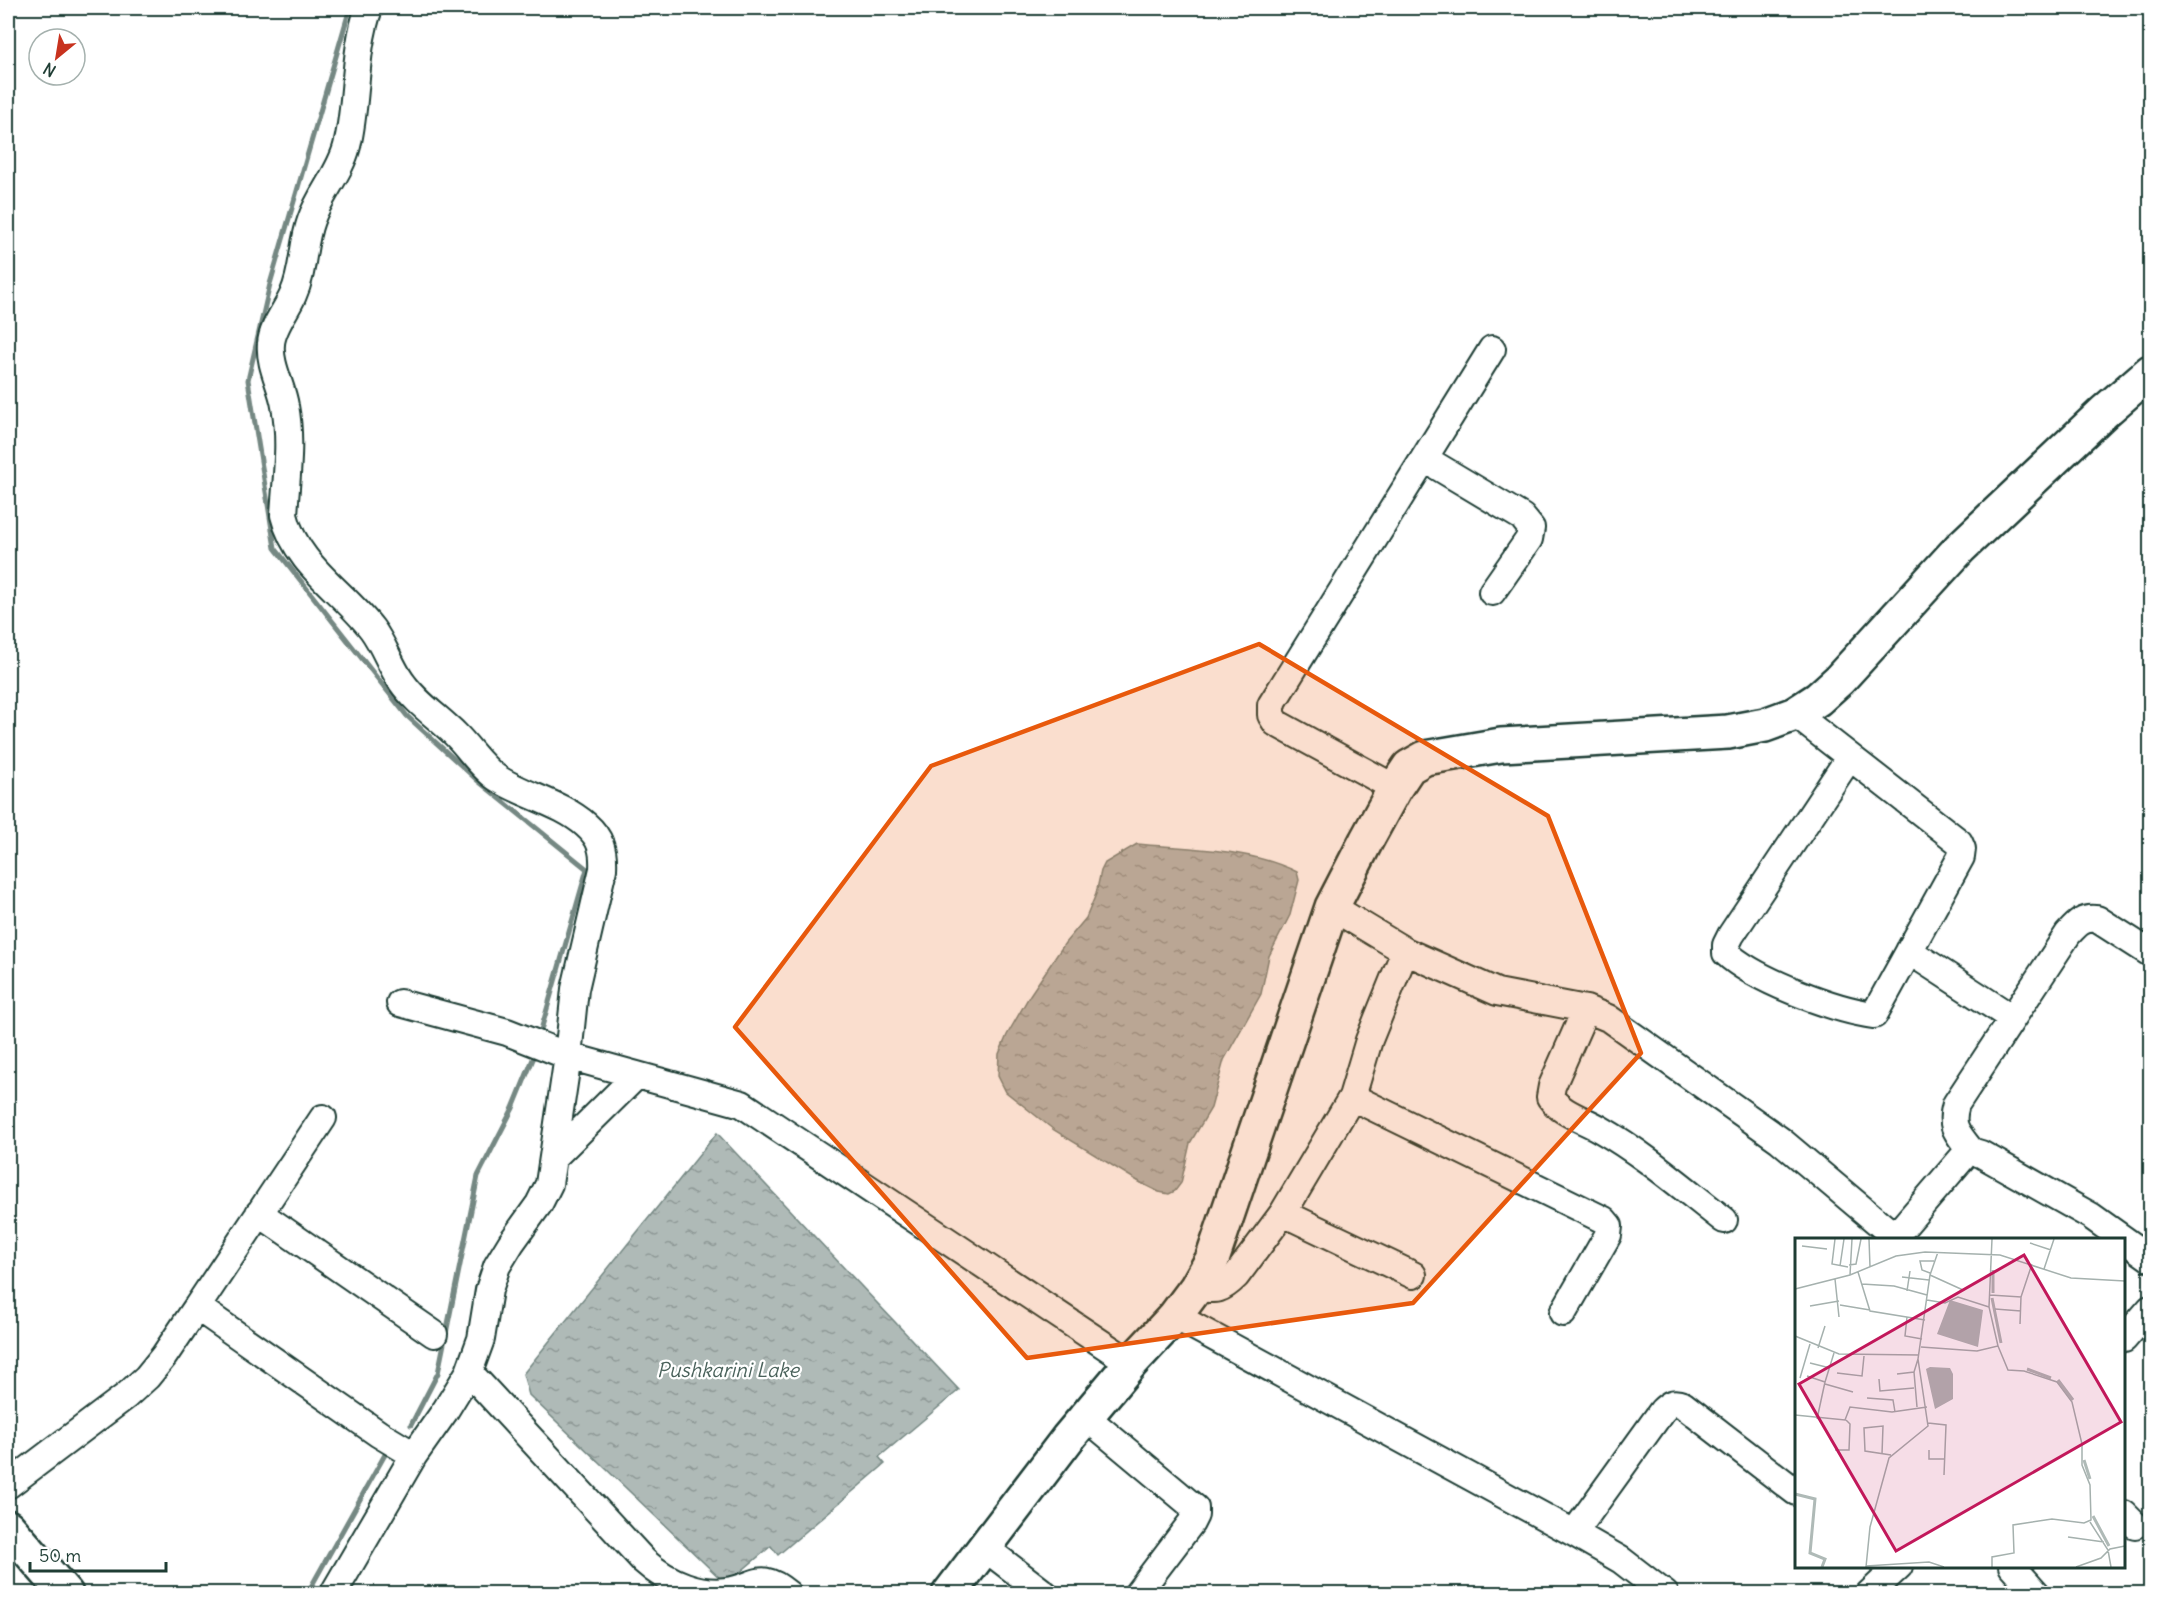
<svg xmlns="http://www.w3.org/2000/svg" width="2158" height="1601" font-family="Delius,sans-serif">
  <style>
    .water { fill: url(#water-ripples); stroke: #758883; stroke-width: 1.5 }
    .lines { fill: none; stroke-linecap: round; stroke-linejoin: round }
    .stream { stroke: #758883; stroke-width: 5 }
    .minor-casing { stroke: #1f3d34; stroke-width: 30 }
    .major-casing { stroke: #1f3d34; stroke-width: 38 }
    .minor { stroke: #fff; stroke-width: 26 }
    .major { stroke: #fff; stroke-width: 33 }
    .marked { fill: #e8590c; fill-opacity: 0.2; stroke: #e8590c; stroke-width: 4.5; stroke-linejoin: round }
    .labels { text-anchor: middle; stroke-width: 4.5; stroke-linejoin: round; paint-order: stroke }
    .water-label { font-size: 20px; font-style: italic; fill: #4a625b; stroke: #fff }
    .inset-river { fill: none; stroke: #afbab7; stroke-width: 3 }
    .inset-road { fill: none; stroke: #a5b1ae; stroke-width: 1.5 }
    .view { fill: #c2185b; fill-opacity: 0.15; stroke: #c2185b; stroke-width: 3 }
    .inset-edge { fill: none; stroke: #1f3d34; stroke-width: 3 }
  </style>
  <defs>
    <pattern id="water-ripples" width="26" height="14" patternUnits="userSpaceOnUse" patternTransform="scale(1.5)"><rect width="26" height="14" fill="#afbab7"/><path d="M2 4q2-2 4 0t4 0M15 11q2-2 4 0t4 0" fill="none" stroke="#8e9896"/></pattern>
  </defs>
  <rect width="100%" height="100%" fill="#fff"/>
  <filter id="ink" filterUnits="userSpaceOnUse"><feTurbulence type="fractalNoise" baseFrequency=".0167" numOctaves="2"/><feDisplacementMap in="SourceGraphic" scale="12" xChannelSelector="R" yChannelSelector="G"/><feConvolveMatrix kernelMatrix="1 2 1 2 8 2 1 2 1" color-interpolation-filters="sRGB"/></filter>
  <g filter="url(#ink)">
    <path class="water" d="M1137,844c52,5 112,4 160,28l2,8 -9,35 -21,41 -8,38 -37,66 -13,48 -21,35 -9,40 -6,8 -6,3 -10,-2 -18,-9 -87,-53 -48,-38 -8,-16 1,-22 8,-19 23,-40 35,-52 21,-25 10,-24 5,-23 4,-8z
      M717,1133l242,257 -80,67 6,7 -107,91 -7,-9 -45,38 -197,-189 -6,-21z"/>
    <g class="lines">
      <path class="stream" d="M350,8l-80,276 -22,96 27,168 132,168 70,64 110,89 -46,161
        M411,1425l27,-52 40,-197 35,-68 20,-49
        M307,1594l80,-143"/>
      <g class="minor-casing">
        <path id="minor" d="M369,8c-16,44 -11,93 -22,138 -7,27 -27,48 -36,74 -9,24 -7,51 -18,75 -7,16 -21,32 -22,49 -2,21 11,42 14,62 7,36 1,74 -1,109 12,50 59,76 88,114 12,16 18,36 29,52 15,22 37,36 55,54 14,14 25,32 41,43 28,18 64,25 89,47 15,13 18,26 17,44l-28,120 -7,67 -61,-24 -107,-29
          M1425,459l97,58 9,11 -2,11 -37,53
          M1795,714l164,128 3,7 -1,8 -87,158c-39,-5 -119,-35 -148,-62v-8l5,-10 118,-177
          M1395,788l-119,-65 -5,-8v-10l221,-356
          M1332,907l73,44 92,41 89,17 22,9 172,122 107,90 9,1 8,-5 60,-70 7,-5 10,3 110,62 59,42
          M1909,951l103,67
          M1586,1009l-34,77 -2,11c12,17 33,22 50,32 44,25 84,60 124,91
          M1352,1097l252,123 5,6 -1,9 -45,78
          M1971,1151c-13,-18 -22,-23 -15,-47l112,-170c9,-10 15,-17 29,-15l53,34
          M554,1157l83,-82
          M259,1213l175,121
          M1283,1213l69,-116 17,-57 36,-89
          M1196,1288c21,2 25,3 40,-12l47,-63 130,62
          M197,1307l126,-189
          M1175,1316l399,217 47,27 44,34
          M2124,1339l26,-30
          M469,1372l175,189c23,21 57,36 89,29 26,-6 29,-18 55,4
          M1086,1417l109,91v7l-4,8 -54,71
          M8,1485l118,-89 21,-19 17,-21 33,-49 182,127 35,21
          M2124,1514l11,11
          M1574,1533l88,-122c7,-7 11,-10 21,-6l113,87
          M985,1548l60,46
          M2012,1566l25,28
          M333,1594l81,-139 31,-44 24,-39 12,-33 8,-49 8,-24 14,-23 28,-39 10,-20 19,-128 174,48 389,259
          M1869,1594l30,-28"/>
      </g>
      <g class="major-casing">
        <path id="major" d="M8,1527l58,67
          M949,1594l119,-156 63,-75 44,-47 21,-28 16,-28 120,-353 34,-66 29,-53 14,-21 16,-9 76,-13 227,-13 37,-7 30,-11 23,-15 21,-19 121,-132 144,-136 46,-40"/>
      </g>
      <use href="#minor" class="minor"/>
      <use href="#major" class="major"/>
    </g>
  </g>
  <path class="marked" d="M1259,644l289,172 93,237 -228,250 -386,55 -292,-331 196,-261z"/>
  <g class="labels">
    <g class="water-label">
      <text x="728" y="1377">Pushkarini Lake</text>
    </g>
  </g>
  <g transform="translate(1795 1238)">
    <rect width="330" height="330" fill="#fff"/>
    <path d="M155,62l33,10 -5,37 -41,-13zM135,129l20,1 3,6v25l-18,10 -9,-40z" fill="#afbab7"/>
    <path class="inset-river" d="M198,32v23M197,60l9,45M232,131l24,9M263,142l15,20M289,222l6,19M0,256l20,5 -5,54 15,6 -3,8M298,278l16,30"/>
    <path class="inset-road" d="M40,1l-3,25 16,3M74,1l1,28M235,5l21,7M7,8l25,3M54,27l7,-1 5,-25M45,28l4,-27M249,31l10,-30M63,34l12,39 55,9M135,35l-8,-3 -2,-9h14M55,37l2,-36M135,37l33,15M107,39l27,3M40,41l4,38M67,46l32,2 33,9M0,51l55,-14 46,-19 29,-4 75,3 71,23 54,3M112,53l3,-20M195,57l31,2 11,-33M132,62l18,3 13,-6 31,10M45,67l30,5M15,68l29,-5M200,71l26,2M112,79l-2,19 17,3M225,86l1,-27M0,98l44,18 80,1M126,109l56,4 21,-5 -9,-39 3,-68M23,110l7,-22M15,125l20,5M119,134l3,35M42,135l25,3 2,-20M102,136l17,-2 4,-13M12,138l18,6 9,-29M5,140l10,-34M84,141l1,12 34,-3M30,146l28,8M72,160l26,2 2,12M0,177l50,5 5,-13 42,5 35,-5M22,181l8,-37M133,185l18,2 -2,50M40,212h14l1,-26 -4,-4M134,212v9h16M87,216l1,-28 -19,2 1,23 26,4M295,284l18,28 3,17M273,299l36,5M71,328l63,-4 15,5M71,329l4,-40 19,-69 39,-32 -10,-67 12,-84 8,-23M197,329v-10l22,-4 -1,-28 39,-6 32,4 7,-3 -1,-35 -8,-20v-21l-10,-42 -15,-20 -33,-11 -16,-1 -10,-24M281,329l25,-9 9,-9 15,-3"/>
    <path class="view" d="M229,17l97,167 -225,129 -97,-167z"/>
    <rect width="330" height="330" class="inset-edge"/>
  </g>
  <rect width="2158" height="1601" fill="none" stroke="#fff" stroke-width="30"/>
  <rect x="15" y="15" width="2128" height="1571" fill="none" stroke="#1f3d34" stroke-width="2" filter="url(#ink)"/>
  <g transform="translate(57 57) rotate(210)"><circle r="28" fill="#ffffff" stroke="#a5b1ae" stroke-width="1.5"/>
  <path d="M0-4.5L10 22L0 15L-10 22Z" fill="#c8321e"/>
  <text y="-9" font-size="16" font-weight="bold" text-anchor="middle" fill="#1f3d34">N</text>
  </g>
  <path d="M30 1562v9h136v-9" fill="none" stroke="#1f3d34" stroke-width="3"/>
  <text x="39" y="1562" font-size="18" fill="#1f3d34" stroke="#ffffff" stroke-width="4.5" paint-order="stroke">50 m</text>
</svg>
